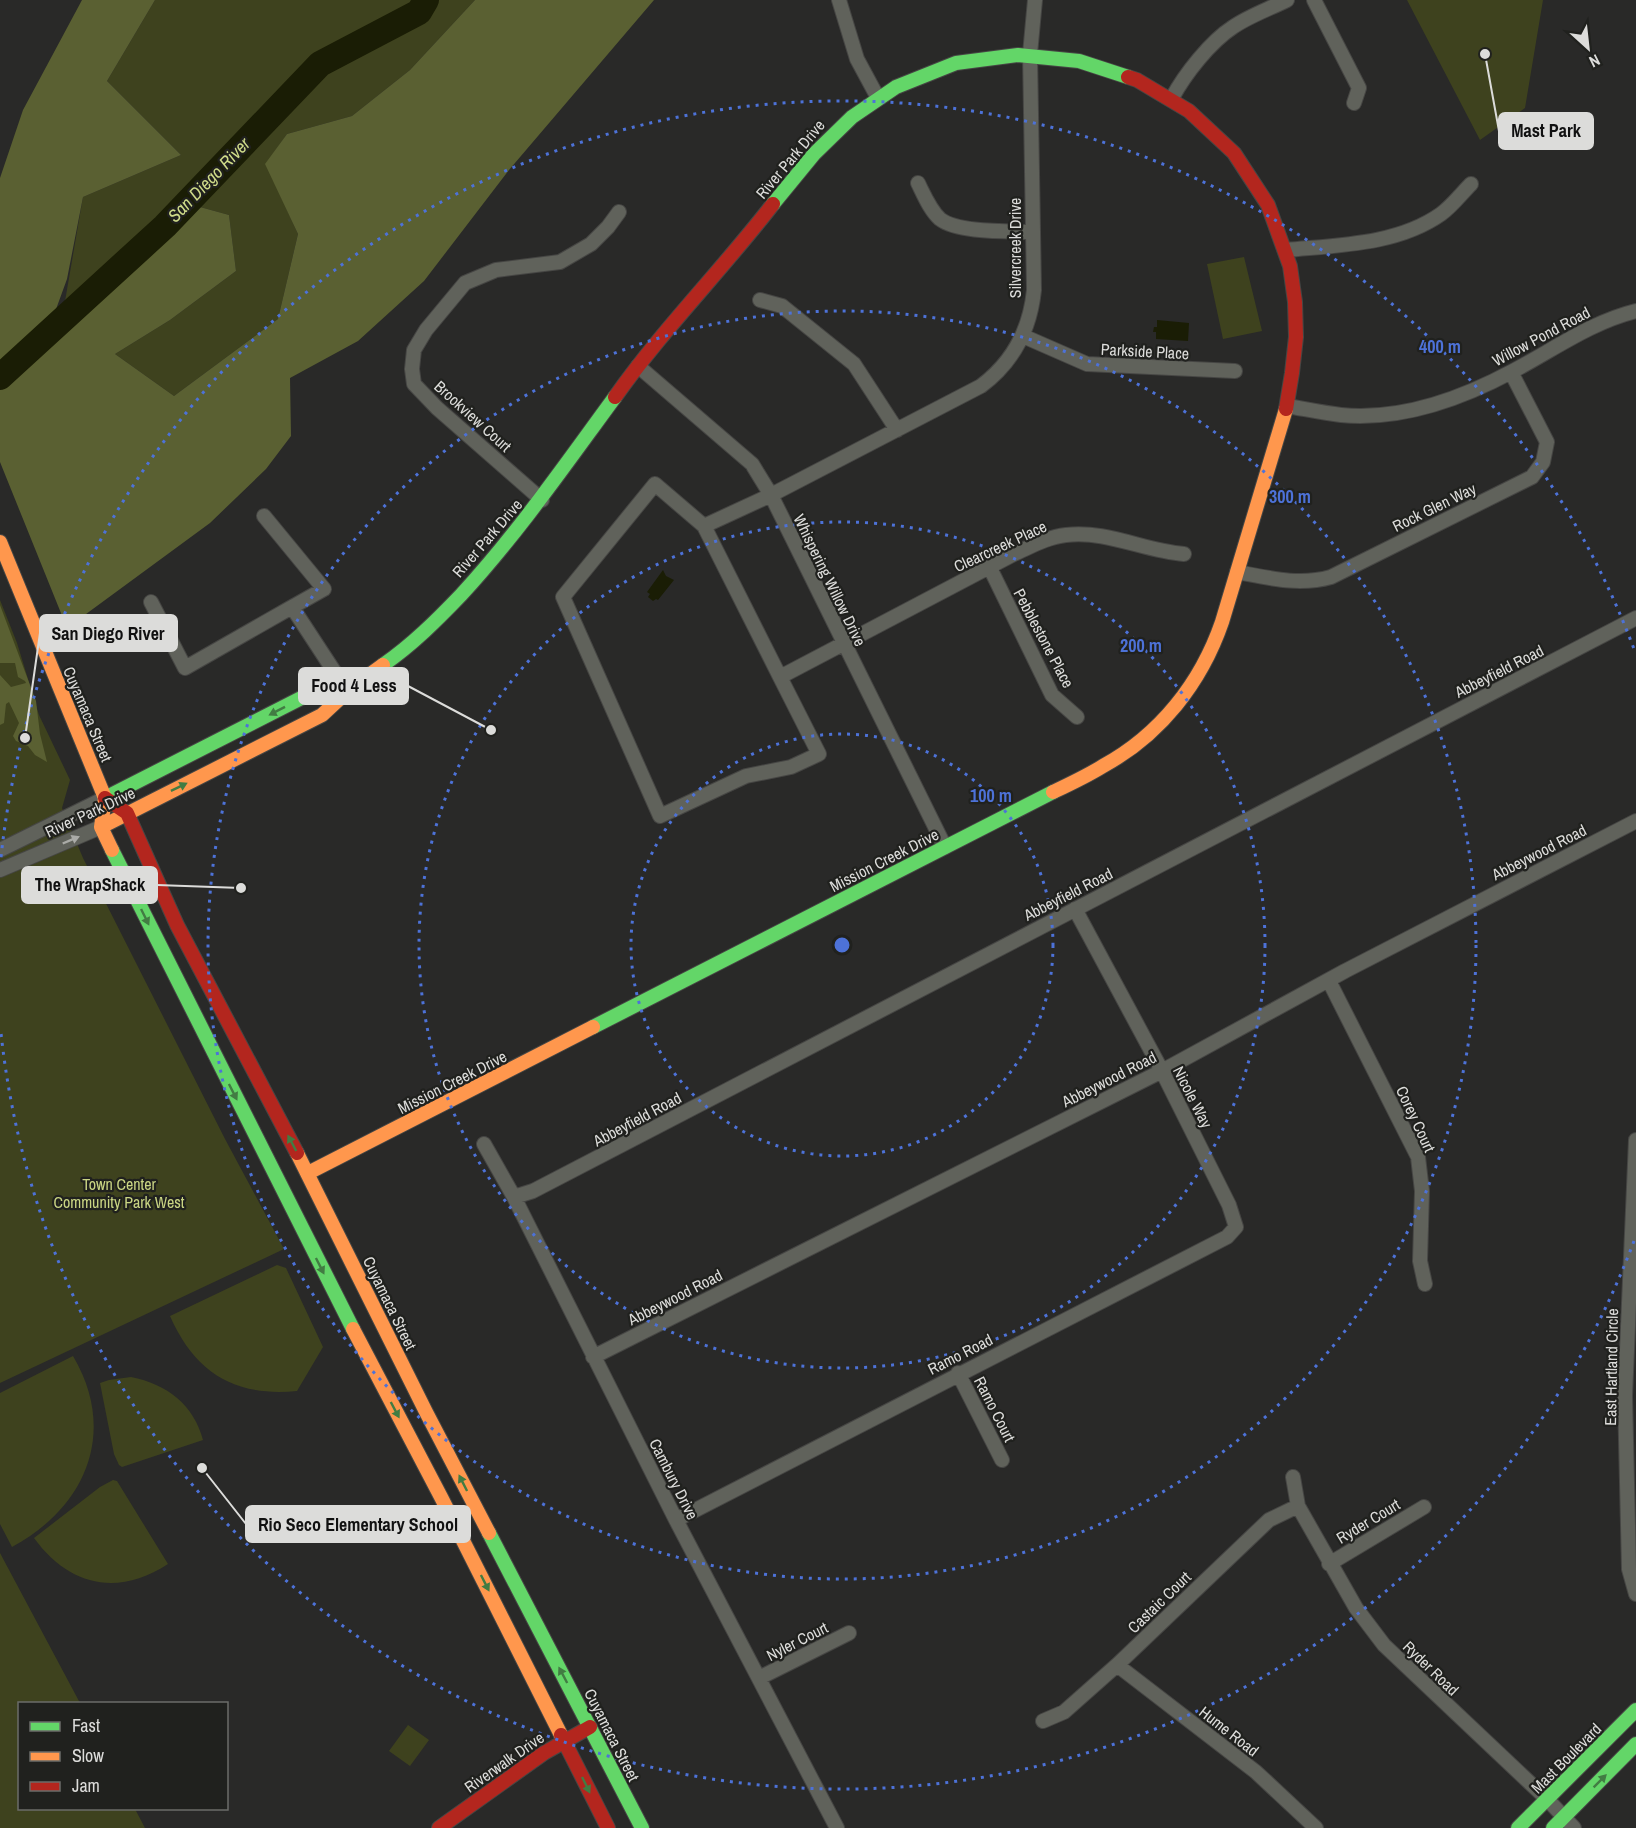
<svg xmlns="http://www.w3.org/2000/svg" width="1636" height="1828" font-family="'Archivo Narrow',sans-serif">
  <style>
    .green { fill: #3e421e }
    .forest { fill: #5a6032 }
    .water { fill: #1a1d05 }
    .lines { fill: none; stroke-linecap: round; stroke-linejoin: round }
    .river { stroke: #1a1d05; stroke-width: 26 }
    .street-casing { stroke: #464644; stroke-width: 16 }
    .fast-casing { stroke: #464644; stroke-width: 16 }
    .slow-casing { stroke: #464644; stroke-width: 16 }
    .jam-casing { stroke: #464644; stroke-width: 16 }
    .street { stroke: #60625b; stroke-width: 14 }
    .fast { stroke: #63d668; stroke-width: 14 }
    .slow { stroke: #ff974d; stroke-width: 14 }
    .jam { stroke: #b3261e; stroke-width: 14 }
    .oneway { fill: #427c43 }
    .oneway2 { fill: #aaaba7 }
    .ring { fill: none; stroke: #4d72d8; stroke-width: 3; stroke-dasharray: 3 6 }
    .labels { text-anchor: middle; stroke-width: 4.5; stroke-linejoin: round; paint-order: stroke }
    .street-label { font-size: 16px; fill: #dcdcda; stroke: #20211e }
    .park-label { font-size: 16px; fill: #cad583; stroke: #20211e }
    .water-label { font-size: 18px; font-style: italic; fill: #cfdb89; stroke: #20211e }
    .centre { fill: #4d72d8; stroke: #20211e; stroke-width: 3 }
    .ring-label { font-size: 18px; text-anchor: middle; font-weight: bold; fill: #4d72d8; stroke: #20211e; stroke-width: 4.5; stroke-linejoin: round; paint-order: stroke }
    .leader { fill: none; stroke: #dcdcda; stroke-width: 2 }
    .callout-dot { fill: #dcdcda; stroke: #20211e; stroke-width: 2 }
    .callout { fill: #dcdcda; stroke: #dcdcda; stroke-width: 2 }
    .callout-label { font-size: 18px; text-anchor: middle; font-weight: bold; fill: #111 }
  </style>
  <rect width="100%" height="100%" fill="#292928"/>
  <path class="green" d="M155,0h263l-5,11 -40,19 -55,31 -13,11 -131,135 -110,100 19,-110 98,-42 -74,-74z
    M436,0h39l-65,70 -58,46 -65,18 -21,30 32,70 -20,85 -104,77 -59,-42 55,-34 66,-49 -7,-56 -29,-8 43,-55 77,-82 108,-58z
    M1407,0h136l-18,108 -45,32z
    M1244,257l18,74 -39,8 -16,-75z
    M0,600l17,43 22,72 31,65 -8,28 21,50 142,281 59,110 -284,134z
    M277,1265l9,3 37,79 -26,44c-62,6 -102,-18 -127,-75z
    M73,1356c45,76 13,151 -61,191l-12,-23v-131z
    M131,1377c36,7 63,28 72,63l-81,27 -3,-2 -5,-11 -14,-71 9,-3z
    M113,1480l4,1 51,83c-50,33 -99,22 -134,-26l66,-51z
    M0,1553l80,150 -60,1v104l115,1 10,19h-145z
    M408,1725l21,15 -19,26 -21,-15z"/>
  <path class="forest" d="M82,0h73l-48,81 74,74 -98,42 -16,82 -12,33 -55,52v-186l23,-68z
    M475,0h179l-145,170 -85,111 -66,60 -68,37 1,58 -25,33 -56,54 -143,105 -67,-166v-75l200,-180 29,8 7,56 -66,49 -55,34 59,42 104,-77 20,-85 -33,-70 22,-30 65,-18 58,-46z
    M0,605l36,96 4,33 7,28 -12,-7 -7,-9 -12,-5 -3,-5 6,-13 -10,-21 -3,2 -2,19 -4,2v-50l11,12 15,-4 -1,-2 -7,-4 -3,-14h-15z"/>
  <path class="water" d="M1157,320l32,3 -1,18 -32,-2v-7h-3l1,-5h3z
    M663,570l3,6 8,4 -16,20 -2,-1 -3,2 -5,-4 2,-3 -3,-2z"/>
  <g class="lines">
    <path class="river" d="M0,377l165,-151 155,-162 99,-52 7,-12"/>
    <g class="street-casing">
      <path id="street" d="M839,0l18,59 21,39
        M1035,0l-5,54 4,236c-4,40 -21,72 -53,96l-210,109 -67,31 -49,-42 -92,113 97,219 86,-40 45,-9 28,-13 -39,-77 234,-123c16,-7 33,-17 52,-19 41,-5 78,16 118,19
        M1314,0l45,88 -5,15
        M1172,98c13,-24 38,-56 61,-71 16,-11 36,-18 54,-27
        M918,183c6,12 12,27 22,36 18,14 68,12 92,13
        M1286,250c52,-5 111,-5 155,-36 11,-8 20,-20 30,-30
        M760,300l22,6 72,58 43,66
        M1023,336l64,28 148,7
        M638,366l114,98 19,31 174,352
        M1287,406c18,3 36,7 54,9 61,6 120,-16 172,-44 40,-21 78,-49 123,-60
        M542,500l-105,-92 -23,-24 -2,-15 2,-19 12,-20 39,-47 31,-13 64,-8 31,-18 17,-17 11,-15
        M264,516l60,73 -32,18
        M704,526l76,151
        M990,568l62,127 25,22
        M1237,572c32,6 62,14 94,5l201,-100 11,-15 4,-20 -36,-70
        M151,602l34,66 107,-61 55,84
        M0,850l105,-52
        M0,870l101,-43
        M1329,981l89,176 4,34 -2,70 5,23
        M1636,1140l-11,256 4,173 7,25
        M484,1144l30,53 162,323 161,308
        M514,1197l19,-6 1103,-573
        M593,1357l569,-286 183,-100 291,-150
        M958,1373l44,87
        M1293,1477l5,29 58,102 28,37 164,155 26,28
        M676,1520l551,-283 9,-10 -7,-22 -67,-134 -87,-162
        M1329,1564l95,-57
        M1117,1665l139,107 60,56
        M759,1678l90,-45
        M1043,1721l21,-9 53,-47 152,-145 29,-14"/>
    </g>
    <g class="fast-casing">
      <path id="fast" d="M773,204l41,-50 38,-37 44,-30 60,-24 62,-8 61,6 49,16
        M383,665c29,-20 54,-45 78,-70 57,-62 104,-130 154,-198
        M105,798l210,-107h32
        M112,850l241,479
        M593,1027l460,-235
        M489,1533l153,295
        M1518,1828l118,-118
        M1553,1828l83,-84"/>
    </g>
    <g class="slow-casing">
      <path id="slow" d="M0,542l105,256 -4,29 11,23
        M1053,792c17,-8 34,-16 50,-26 57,-31 98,-83 119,-144l64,-213
        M101,827l221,-112 28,-26 33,-24
        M297,1153l129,259 63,121
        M308,1173l285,-146
        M353,1329l89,170 119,236"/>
    </g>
    <g class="jam-casing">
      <path id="jam" d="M1128,77l9,3 52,31 45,42 34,52 22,61 5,36 1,35 -4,36 -6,36
        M615,397c48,-68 107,-127 158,-193
        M105,798l22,15 50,112 120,228
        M561,1735l47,93
        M439,1828l105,-75 46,-26"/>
    </g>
    <use href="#street" class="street"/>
    <use href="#fast" class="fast"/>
    <use href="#slow" class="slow"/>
    <use href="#jam" class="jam"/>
  </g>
  <defs><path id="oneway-solid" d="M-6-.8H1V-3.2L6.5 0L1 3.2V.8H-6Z" transform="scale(1.5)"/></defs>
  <g class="oneway">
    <use href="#oneway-solid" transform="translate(277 711) rotate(153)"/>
    <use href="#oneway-solid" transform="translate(179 787) rotate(-26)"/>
    <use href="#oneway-solid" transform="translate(145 917) rotate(64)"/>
    <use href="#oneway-solid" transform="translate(233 1092) rotate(63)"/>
    <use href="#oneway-solid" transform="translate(292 1143) rotate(-118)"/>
    <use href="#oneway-solid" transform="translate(320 1266) rotate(63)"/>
    <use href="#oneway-solid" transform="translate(395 1410) rotate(62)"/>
    <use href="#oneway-solid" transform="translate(463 1483) rotate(-117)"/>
    <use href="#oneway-solid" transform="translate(485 1583) rotate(63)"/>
    <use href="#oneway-solid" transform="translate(563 1675) rotate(-118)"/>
    <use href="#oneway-solid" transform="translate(1600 1781) rotate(-45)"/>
    <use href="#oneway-solid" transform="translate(586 1785) rotate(64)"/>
  </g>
  <use class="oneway2" href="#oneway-solid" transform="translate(71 840) rotate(-23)"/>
  <g class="ring">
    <circle cx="842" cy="945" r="211"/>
    <circle cx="842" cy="945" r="423"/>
    <circle cx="842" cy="945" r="634"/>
    <path d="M1634 1241A846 846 0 0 1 1 1033M1 857A846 846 0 0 1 1634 649"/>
  </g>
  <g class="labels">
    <g class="street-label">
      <text transform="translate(790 159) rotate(-50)" y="6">River Park Drive</text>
      <text transform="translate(1015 248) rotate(-90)" y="6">Silvercreek Drive</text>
      <text transform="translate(1541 336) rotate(-28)" y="6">Willow Pond Road</text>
      <text transform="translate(1145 351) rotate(3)" y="6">Parkside Place</text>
      <text transform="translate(473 416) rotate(42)" y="6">Brookview Court</text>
      <text transform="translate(1434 507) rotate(-26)" y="6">Rock Glen Way</text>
      <text transform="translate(487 538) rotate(-49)" y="6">River Park Drive</text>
      <text transform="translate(1000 546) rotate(-25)" y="6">Clearcreek Place</text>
      <text transform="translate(830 580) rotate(64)" y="6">Whispering Willow Drive</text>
      <text transform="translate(1044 638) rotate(62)" y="6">Pebblestone Place</text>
      <text transform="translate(1499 671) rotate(-27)" y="6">Abbeyfield Road</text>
      <text transform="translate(88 714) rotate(67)" y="6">Cuyamaca Street</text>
      <text transform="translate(90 812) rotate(-25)" y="6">River Park Drive</text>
      <text transform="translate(1539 852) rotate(-27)" y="6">Abbeywood Road</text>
      <text transform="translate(884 860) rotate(-27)" y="6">Mission Creek Drive</text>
      <text transform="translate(1068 894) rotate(-27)" y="6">Abbeyfield Road</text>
      <text transform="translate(1109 1079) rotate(-27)" y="6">Abbeywood Road</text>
      <text transform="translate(452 1082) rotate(-27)" y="6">Mission Creek Drive</text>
      <text transform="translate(1193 1097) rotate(63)" y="6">Nicole Way</text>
      <text transform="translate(637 1119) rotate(-28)" y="6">Abbeyfield Road</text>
      <text transform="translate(1416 1119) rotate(65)" y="6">Corey Court</text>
      <text transform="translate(675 1297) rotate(-27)" y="6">Abbeywood Road</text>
      <text transform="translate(390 1303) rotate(64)" y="6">Cuyamaca Street</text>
      <text transform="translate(960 1354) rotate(-27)" y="6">Ramo Road</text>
      <text transform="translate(1611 1367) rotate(-89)" y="6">East Hartland Circle</text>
      <text transform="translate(995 1409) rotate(63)" y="6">Ramo Court</text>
      <text transform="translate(674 1479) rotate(63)" y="6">Cambury Drive</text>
      <text transform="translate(1368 1521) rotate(-31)" y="6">Ryder Court</text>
      <text transform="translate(1159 1602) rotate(-44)" y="6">Castaic Court</text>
      <text transform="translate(797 1641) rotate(-27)" y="6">Nyler Court</text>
      <text transform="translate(1431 1668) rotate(44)" y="6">Ryder Road</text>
      <text transform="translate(1229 1731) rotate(38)" y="6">Hume Road</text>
      <text transform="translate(612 1735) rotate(63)" y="6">Cuyamaca Street</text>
      <text transform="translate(1566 1758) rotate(-45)" y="6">Mast Boulevard</text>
      <text transform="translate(504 1762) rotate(-35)" y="6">Riverwalk Drive</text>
    </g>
    <g class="park-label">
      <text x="119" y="1190">Town Center<tspan x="119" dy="18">Community Park West</tspan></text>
    </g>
    <g class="water-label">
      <text transform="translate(209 180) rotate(-46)" y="6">San Diego River</text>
    </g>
  </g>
  <circle cx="842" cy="945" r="9" class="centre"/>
  <g class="ring-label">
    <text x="1440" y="353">400 m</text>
    <text x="1290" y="503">300 m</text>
    <text x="1141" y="652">200 m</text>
    <text x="991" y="802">100 m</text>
  </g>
  <path class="leader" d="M1485 54L1499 131M25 738L40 633M491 730L408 686M241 888L157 885M202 1468L246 1524"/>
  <g class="callout-dot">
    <circle cx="1485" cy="54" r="6"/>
    <circle cx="25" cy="738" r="6"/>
    <circle cx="491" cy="730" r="6"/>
    <circle cx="241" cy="888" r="6"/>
    <circle cx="202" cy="1468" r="6"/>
  </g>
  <g class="callout">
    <rect x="1499" y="113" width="94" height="36" rx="6"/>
    <rect x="40" y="615" width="137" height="36" rx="6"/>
    <rect x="299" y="668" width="109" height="36" rx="6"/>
    <rect x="22" y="867" width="135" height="36" rx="6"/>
    <rect x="246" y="1506" width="224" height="36" rx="6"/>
  </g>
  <g class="callout-label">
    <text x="1546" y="137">Mast Park</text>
    <text x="108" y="640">San Diego River</text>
    <text x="354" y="692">Food 4 Less</text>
    <text x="90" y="891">The WrapShack</text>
    <text x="358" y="1531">Rio Seco Elementary School</text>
  </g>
  <rect x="18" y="1702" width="210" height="108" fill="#20211e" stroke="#6b6c69" stroke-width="1.5"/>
  <rect x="30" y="1722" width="30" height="9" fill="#63d668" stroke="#6b6c69" stroke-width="1.5"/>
  <text x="72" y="1732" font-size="18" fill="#dcdcda">Fast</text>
  <rect x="30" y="1752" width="30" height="9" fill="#ff974d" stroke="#6b6c69" stroke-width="1.5"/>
  <text x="72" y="1762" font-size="18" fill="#dcdcda">Slow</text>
  <rect x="30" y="1782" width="30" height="9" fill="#b3261e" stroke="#6b6c69" stroke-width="1.5"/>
  <text x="72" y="1792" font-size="18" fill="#dcdcda">Jam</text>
  <g transform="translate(1588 48) rotate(153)" stroke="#20211e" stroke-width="4.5" paint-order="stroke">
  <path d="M0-4.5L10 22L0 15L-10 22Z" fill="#dcdcda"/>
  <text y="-9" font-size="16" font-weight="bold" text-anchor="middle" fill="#dcdcda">N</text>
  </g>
</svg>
